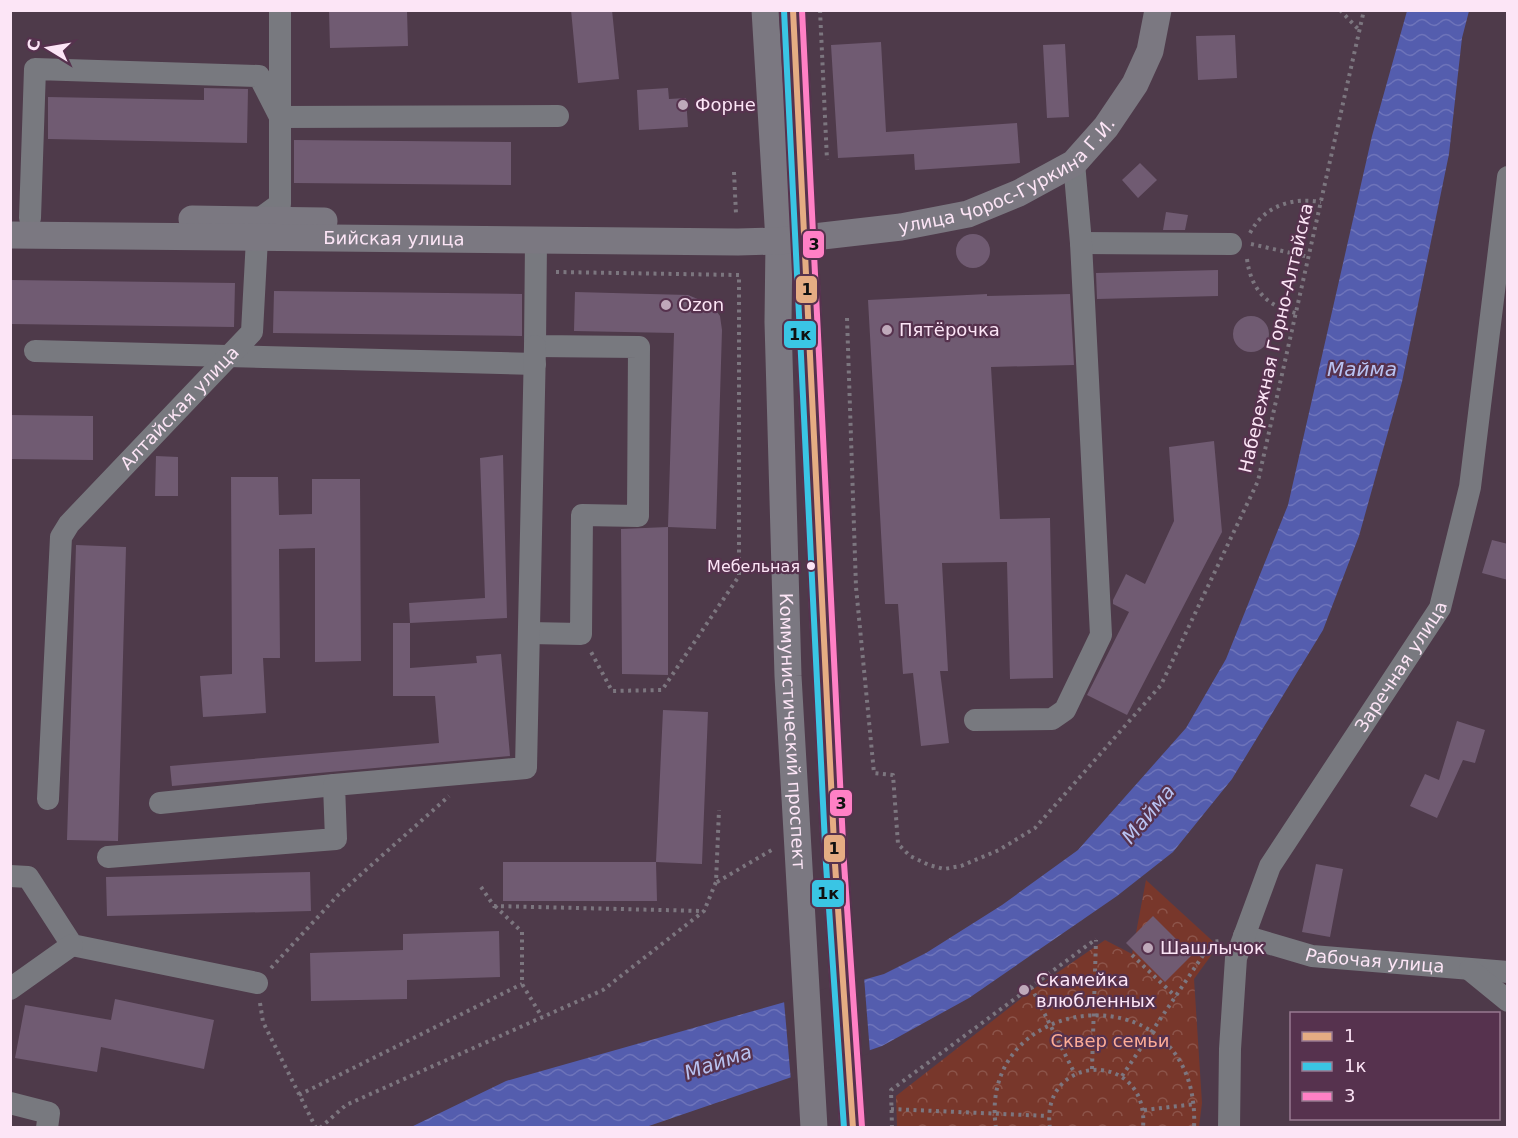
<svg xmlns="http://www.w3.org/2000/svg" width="1518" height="1138" font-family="'DejaVu Sans',sans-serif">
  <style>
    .forest { fill: url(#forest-crowns) }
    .water { fill: url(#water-waves) }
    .pier { fill: #4e3a4a }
    .building { fill: #705b72 }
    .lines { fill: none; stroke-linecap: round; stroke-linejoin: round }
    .path { stroke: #7c767f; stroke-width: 4; stroke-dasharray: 3 4.5; stroke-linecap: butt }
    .minor { stroke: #78797f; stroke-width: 22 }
    .major { stroke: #7b7881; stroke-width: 27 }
    .bus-1-casing { stroke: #56324e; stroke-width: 10 }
    .bus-2-casing { stroke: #56324e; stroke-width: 10 }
    .bus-3-casing { stroke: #56324e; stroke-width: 10 }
    .bus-1 { stroke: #e5ac83; stroke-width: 6 }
    .bus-2 { stroke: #3ac5e4; stroke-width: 6 }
    .bus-3 { stroke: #ff80c5; stroke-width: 6 }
    .poi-dot { fill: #bfa9ba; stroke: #56324e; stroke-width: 2 }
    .bus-dot { fill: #fce5f6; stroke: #56324e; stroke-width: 2 }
    .labels { text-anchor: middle; stroke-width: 4.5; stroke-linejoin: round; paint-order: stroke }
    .bus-label { font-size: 16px; fill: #fce5f6; stroke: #56324e; text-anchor: end }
    .poi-label { font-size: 18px; fill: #fce5f6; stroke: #56324e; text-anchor: start }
    .street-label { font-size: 18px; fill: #fce5f6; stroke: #56324e }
    .park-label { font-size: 18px; fill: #fdac96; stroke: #56324e }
    .water-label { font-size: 20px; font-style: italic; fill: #b8c2f1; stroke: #56324e }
    .line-badge { stroke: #56324e; stroke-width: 2 }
    .pale-badge-label { font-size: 16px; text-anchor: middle; font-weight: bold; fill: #111 }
  </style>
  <defs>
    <pattern id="forest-crowns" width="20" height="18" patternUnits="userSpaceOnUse" patternTransform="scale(1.5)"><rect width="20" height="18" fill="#78372b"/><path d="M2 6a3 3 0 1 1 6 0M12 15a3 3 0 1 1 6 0" fill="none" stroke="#8c544a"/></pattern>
    <pattern id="water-waves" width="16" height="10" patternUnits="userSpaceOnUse" patternTransform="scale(1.5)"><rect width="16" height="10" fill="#545dae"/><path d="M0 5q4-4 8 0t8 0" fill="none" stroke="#6e74ba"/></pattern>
  </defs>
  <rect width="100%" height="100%" fill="#4e3a4a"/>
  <path class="forest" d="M1146,880l72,66 -24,33 8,124 -3,24h-302l-1,-31 136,-106 73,-50 27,14z"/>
  <path class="water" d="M1407,11h62l-7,27 -13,116 -47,228 -43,154 -36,94 -91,149 -59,73 -56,44 -148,102 -87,48 -236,81 -237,1 97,-47 378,-107 42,-21 76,-48 76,-55 108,-122 40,-69 62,-154 84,-369z"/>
  <path class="pier" d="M864,977l6,76 -79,28 -7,-80z"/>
  <path class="building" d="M329,10h78l1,36 -78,2z
    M571,10h41l7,69 -41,4z
    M1235,35l2,43 -39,2 -2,-44z
    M881,42l5,90 131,-9 3,40 -105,7 -1,-16 -76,4 -7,-113z
    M1065,44l4,73 -22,1 -4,-73z
    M204,88l44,1 -1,54 -199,-4v-42l156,3z
    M668,88l1,11 17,-1 2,29 -49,3 -2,-40z
    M294,140l217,2v43l-217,-2z
    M1140,163l17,17 -19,18 -16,-18z
    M1166,212l22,3 -3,15h-22z
    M956 251a17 17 0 1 1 34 0a17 17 0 1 1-34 0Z
    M1218,270v26l-121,3 -1,-26z
    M10,280l225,3 -1,44 -224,-3z
    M274,291l248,3v42l-249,-3z
    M575,292l113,3 24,10 8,11 2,14 -6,199 -48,-2 6,-194 -100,-2z
    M987,294v2l83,-2 4,71 -83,2 9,152 50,-1 3,160 -43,1 -3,-117 -65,1 6,108h-8l9,72 -28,3 -8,-73 -10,1 -5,-70h-13l-17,-304z
    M1233 334a18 18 0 1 1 36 0a18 18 0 1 1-36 0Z
    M10,415l83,1v44l-83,-1z
    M1214,441l8,91 -95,183 -40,-20 42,-83 -16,-8v-4l13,-26 19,10 29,-63 -5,-74z
    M503,455l4,163 -97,5 -1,-20 76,-5 -5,-140z
    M156,456l22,1v39h-23z
    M231,477h47l1,38 33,-1v-35h48l1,182 -46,1v-114l-36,1 1,109h-17l3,55 -63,4 -3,-41 32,-2z
    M668,527v148l-46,-1 -1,-145z
    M1492,540l16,4v36l-26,-7z
    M76,545l50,2 -8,294 -51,-1z
    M393,623h17v45l67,-5 -1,-7 25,-2 9,102 -338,30 -2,-20 269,-23 -4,-47h-42z
    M663,710l45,2 -6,152 -46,-2z
    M1457,721l28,9 -10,33 -12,-3 -26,58 -27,-12 15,-32 14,6z
    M503,862h153l1,39h-154z
    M1316,864l27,5 -13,68 -28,-5z
    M310,872l1,39 -204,5 -1,-39z
    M1153,916l39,39 -27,27 -39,-39z
    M499,931l1,46 -93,3v19l-96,2 -1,-48 93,-3v-16z
    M115,999l99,21 -10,49 -103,-22 -4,25 -82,-14 10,-53 86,15z"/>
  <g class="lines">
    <path class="path" d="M820,10l7,150
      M1340,10l19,20
      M734,172l2,42
      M1250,233c14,-27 42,-36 71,-31
      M1251,244l58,13
      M1247,259c4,30 19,47 49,54
      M556,272l183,3v301l-77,114 -50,1 -22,-41
      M847,318l9,269 18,186 19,2 5,69 12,12 19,9 15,4 17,-3 38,-16 36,-22 126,-143 97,-204 106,-471
      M717,882l58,-34
      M481,887l13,19 210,5
      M495,906l27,26v52l20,33
      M1132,955l44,42
      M271,968l68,-74 110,-98
      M1031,987l44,87
      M260,1003l3,19 53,106
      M1092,1069l4,-129
      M1122,1076l90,-134 8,-1
      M299,1095l223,-111
      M891,1109l157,7
      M1144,1110l52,-6
      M320,1128l26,-23 257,-115 101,-79 12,-29 3,-72
      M892,1128l-1,-38 205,-151
      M996,1128c-21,-139 206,-161 198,0
      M1050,1128c-11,-75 100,-80 93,0"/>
    <g class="minor">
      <path d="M30,218l5,-149 224,7 21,41 278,-1"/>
      <path d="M1081,243l150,1"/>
      <path d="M35,351l500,13"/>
      <path d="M529,633l52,1 1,-119 56,1 1,-169 -104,-1 1,-105"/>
      <path d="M975,720l77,-1 13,-9 36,-75 -20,-392 -7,-80"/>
      <path id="s1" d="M48,799l13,-262 8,-13 183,-192 6,-112 22,-16v-194"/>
      <path d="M160,803l174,-18"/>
      <path d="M108,857l228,-18 -2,-54 192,-17 9,-422"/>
      <path d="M10,876l18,1 44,68 185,38"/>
      <path id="s2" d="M1244,936l68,20 196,16"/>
      <path d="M1470,970l38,31"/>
      <path d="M10,989l62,-44"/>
      <path d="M10,1103l39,10 -2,15"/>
      <path id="s3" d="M1229,1128l1,-79 6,-91 34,-92 170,-258 30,-121 38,-310"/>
    </g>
    <g class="major">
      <path id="s4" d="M765,10l14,231 -1,81 10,354 26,452"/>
      <path d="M793,10l42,854 18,264"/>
      <path d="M192,219l132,2"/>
      <path id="s5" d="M10,235l728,7 41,-1 122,-14 67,-13 51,-21 55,-30 32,-36 29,-43 15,-33 8,-41"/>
    </g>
    <g class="bus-1-casing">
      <path id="bus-1" d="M793,10l42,854 18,264"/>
    </g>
    <g class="bus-2-casing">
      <path id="bus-2" d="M784,10l42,854 18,264"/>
    </g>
    <g class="bus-3-casing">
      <path id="bus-3" d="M802,10l42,853 18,264"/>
    </g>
    <use href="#bus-1" class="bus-1"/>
    <use href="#bus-2" class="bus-2"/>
    <use href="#bus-3" class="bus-3"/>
  </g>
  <g class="poi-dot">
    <circle cx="683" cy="105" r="6"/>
    <circle cx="666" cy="305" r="6"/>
    <circle cx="887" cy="330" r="6"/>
    <circle cx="1148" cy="948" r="6"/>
    <circle cx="1024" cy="990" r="6"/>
  </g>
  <circle class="bus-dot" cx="811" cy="566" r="5"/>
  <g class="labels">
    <g class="bus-label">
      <text x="800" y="572">Мебельная</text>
    </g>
    <g class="poi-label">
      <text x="695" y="111">Форне</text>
      <text x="678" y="311">Ozon</text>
      <text x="899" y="336">Пятёрочка</text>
      <text x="1160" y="954">Шашлычок</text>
      <text x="1036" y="986">Скамейка<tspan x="1036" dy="21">влюбленных</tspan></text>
    </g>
    <g class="street-label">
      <text dy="6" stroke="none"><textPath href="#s5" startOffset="1012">улица Чорос-Гуркина Г.И.</textPath></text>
      <text dy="6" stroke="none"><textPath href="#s5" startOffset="384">Бийская улица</textPath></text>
      <text transform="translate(1276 338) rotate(-77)" y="6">Набережная Горно-Алтайска</text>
      <text dy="6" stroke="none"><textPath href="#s1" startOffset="438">Алтайская улица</textPath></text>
      <text dy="6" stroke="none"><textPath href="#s3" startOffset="507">Заречная улица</textPath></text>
      <text dy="6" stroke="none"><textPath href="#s4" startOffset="722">Коммунистический проспект</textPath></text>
      <text dy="6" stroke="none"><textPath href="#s2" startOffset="134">Рабочая улица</textPath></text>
    </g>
    <g class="park-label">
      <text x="1110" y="1047">Сквер семьи</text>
    </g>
    <g class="water-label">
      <text x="1362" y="376">Майма</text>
      <text transform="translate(1148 814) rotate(-50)" y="7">Майма</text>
      <text transform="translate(718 1062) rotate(-19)" y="7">Майма</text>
    </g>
  </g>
  <g class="line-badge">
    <rect x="802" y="230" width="23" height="29" rx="6" fill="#ff80c5"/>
    <rect x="795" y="275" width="23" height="29" rx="6" fill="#e5ac83"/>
    <rect x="783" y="320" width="34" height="29" rx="6" fill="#3ac5e4"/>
    <rect x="829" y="789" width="24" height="28" rx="6" fill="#ff80c5"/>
    <rect x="823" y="834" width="23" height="29" rx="6" fill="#e5ac83"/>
    <rect x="811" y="879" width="34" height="29" rx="6" fill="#3ac5e4"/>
  </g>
  <g class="pale-badge-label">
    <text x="814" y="250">3</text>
    <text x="807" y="295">1</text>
    <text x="800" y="340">1к</text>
    <text x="841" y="809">3</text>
    <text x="834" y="854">1</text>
    <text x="828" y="899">1к</text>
  </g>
  <rect width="1518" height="1138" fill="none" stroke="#fce5f6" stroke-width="24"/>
  <rect x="1290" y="1012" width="210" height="108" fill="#56324e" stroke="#987a91" stroke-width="1.5"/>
  <rect x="1302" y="1032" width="30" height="9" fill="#e5ac83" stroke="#987a91" stroke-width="1.5"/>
  <text x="1344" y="1042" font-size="18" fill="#fce5f6">1</text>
  <rect x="1302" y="1062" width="30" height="9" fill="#3ac5e4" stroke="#987a91" stroke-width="1.5"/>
  <text x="1344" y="1072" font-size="18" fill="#fce5f6">1к</text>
  <rect x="1302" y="1092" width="30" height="9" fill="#ff80c5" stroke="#987a91" stroke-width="1.5"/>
  <text x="1344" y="1102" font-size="18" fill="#fce5f6">3</text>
  <g transform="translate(48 48) rotate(281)" stroke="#56324e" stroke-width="4.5" paint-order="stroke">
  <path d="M0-4.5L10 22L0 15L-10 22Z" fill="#fce5f6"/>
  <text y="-9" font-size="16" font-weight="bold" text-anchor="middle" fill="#fce5f6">С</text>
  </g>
</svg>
